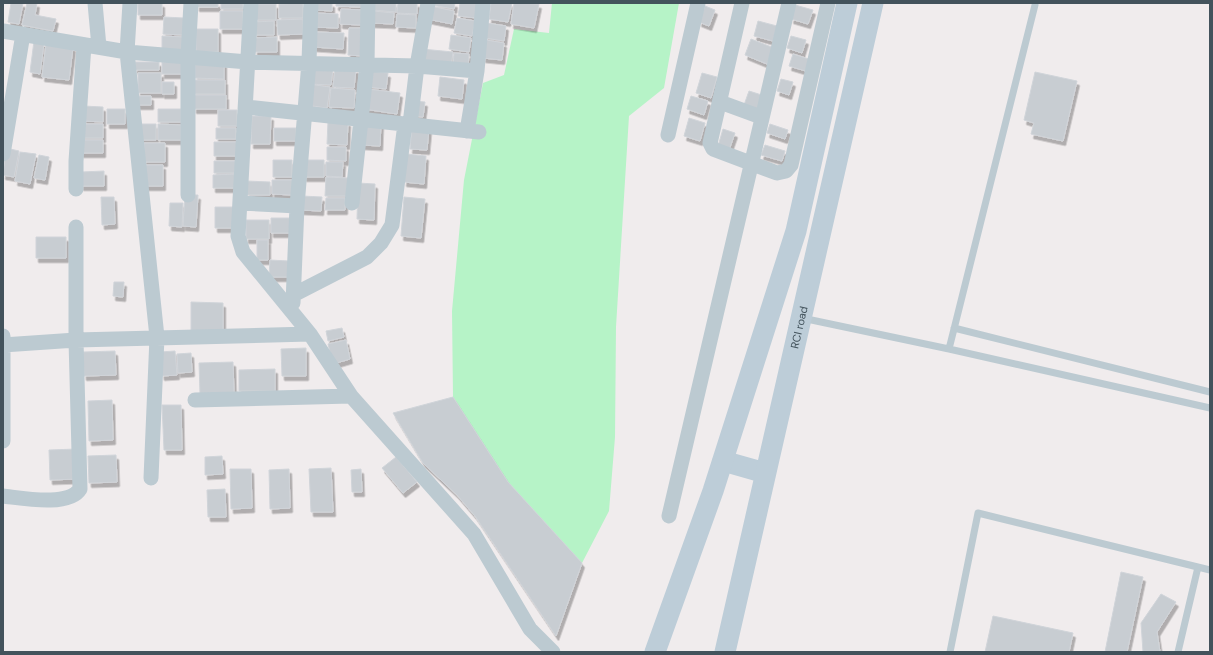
<svg xmlns="http://www.w3.org/2000/svg" width="1213" height="655" font-family="'DM Sans',sans-serif">
  <style>
    .green { fill: #b6f3c7 }
    .building { fill: #c8cdd2; stroke: #d0d4d9; filter: url(#shadow) }
    .lines { fill: none; stroke-linecap: round; stroke-linejoin: round }
    .service { stroke: #bccad1; stroke-width: 7 }
    .minor { stroke: #bccad1; stroke-width: 15 }
    .secondary { stroke: #bdcdd8; stroke-width: 21 }
    .labels { text-anchor: middle; stroke-width: 3; stroke-linejoin: round; paint-order: stroke }
    .street-label { font-size: 11px; fill: #43535c; stroke: #fff }
  </style>
  <defs>
    <filter id="shadow"><feDropShadow dx="2.5" dy="4.5" stdDeviation="0" flood-color="#0004"/></filter>
  </defs>
  <rect width="100%" height="100%" fill="#f0eced"/>
  <path class="green" d="M552,3h127l-15,85 -35,28 -13,211 -1,110 -6,74 -27,52 -74,-81 -55,-85 -1,-86 12,-131 19,-97 21,-8 10,-46 35,4z"/>
  <path class="building" d="M11,3h12l-4,21 -11,-2z
    M27,3h10l-2,12 21,4 -3,12 -31,-6z
    M138,3h24v12h-24z
    M197,3h21v4h-21z
    M221,3h22v6h-22z
    M303,3v15h-24v-14z
    M315,3h17v8l-17,-1z
    M336,3h26v4l-26,-1z
    M373,3h23v9l-23,-2z
    M398,3h19v11l-20,-1z
    M431,3h24l-1,6 -23,-4z
    M460,3h19l-2,15 -19,-2z
    M491,3h21l-4,19 -19,-3z
    M514,3l25,1 -5,24 -23,-4z
    M255,4h21v16h-20z
    M795,5l18,5 -5,14 -17,-5z
    M430,6l24,5 -2,13 -25,-5z
    M705,6l10,4 -6,16 -10,-4z
    M341,9l21,1 -1,15 -21,-1z
    M220,11h23v18h-23z
    M373,11l21,2 -1,11 -21,-1z
    M314,13l24,1v14l-25,-1z
    M397,14l19,1v13l-20,-1z
    M164,17l20,1v17l-21,-1z
    M457,18l18,3 -3,15 -18,-3z
    M303,19v15l-25,1 -1,-15z
    M274,21v14h-19l-1,-13z
    M758,21l19,5 -4,15 -19,-5z
    M487,23l19,3 -2,15 -19,-3z
    M349,28h16l-2,28 -15,-1z
    M196,29h22v23h-22z
    M314,32l30,1 -1,16 -29,-2z
    M451,35l20,3 -2,14 -20,-3z
    M162,36l21,1v15l-21,-1z
    M791,36l15,4 -4,13 -15,-5z
    M277,37v15h-22v-14z
    M751,39l23,9 -7,16 -22,-9z
    M486,40l18,3 -2,17 -19,-2z
    M34,41l10,2 -4,31 -10,-2z
    M46,44l27,3 -4,33 -27,-3z
    M422,49l31,3 -2,14 -30,-3z
    M454,53l15,1 -1,14 -15,-2z
    M793,54l19,6 -3,12 -20,-6z
    M186,61v13h-24v-12z
    M135,62h24v8h-24z
    M195,63h29v16l-29,-1z
    M311,67l22,2 -2,16 -21,-1z
    M335,68l21,1 -2,19 -21,-1z
    M368,71l20,2 -2,16 -19,-2z
    M1035,72l42,9 -14,60 -32,-7 3,-11 -10,-3z
    M138,73h23v20h-23z
    M702,73l15,4 -6,21 -15,-5z
    M440,77l24,3 -2,19 -24,-3z
    M781,79l12,3 -4,13 -12,-4z
    M193,80h32v14h-31z
    M162,82h12v12h-12z
    M308,84l22,3 -3,21 -21,-3z
    M331,88l24,2 -1,18 -25,-1z
    M367,89l33,4 -3,21 -33,-5z
    M749,91l16,5 -4,15 -17,-6z
    M194,95h32v14h-32z
    M135,96h16v9h-16z
    M691,96l17,5 -4,14 -17,-6z
    M414,101l11,1 -2,15 -11,-1z
    M84,106l19,1v15l-19,-1z
    M107,109h18v15h-18z
    M158,109h23v13h-23z
    M218,110h19v16h-19z
    M252,116h19l-1,28h-19z
    M689,118l16,5 -5,18 -16,-5z
    M328,121l20,1 -1,23 -20,-1z
    M363,121l18,1 -1,24 -18,-1z
    M81,124h22v14h-22z
    M137,124h19v16h-19z
    M158,124l23,1v15h-23z
    M770,124l18,6 -3,9 -18,-6z
    M412,126l17,2 -2,22 -17,-1z
    M216,128h20v11h-20z
    M274,128h22v13h-22z
    M723,129l12,4 -6,17 -11,-4z
    M81,140h22v13h-22z
    M214,142h23v14h-23z
    M144,143h21v19h-21z
    M765,145l20,6 -3,10 -21,-6z
    M327,147h19v14l-19,-1z
    M6,148l13,3 -5,26 -11,-2z
    M20,152l16,2 -6,30 -15,-3z
    M407,154l19,2 -2,28 -20,-2z
    M39,155l10,2 -4,23 -11,-2z
    M273,160h19v17h-19z
    M305,160h19v17h-20z
    M214,161h22v12h-22z
    M326,162h17l-1,15 -16,-1z
    M145,165h18v21h-18z
    M104,171v15h-23v-14z
    M235,174v14h-22v-13z
    M326,177l22,1v18h-23z
    M272,180h21l-1,15 -20,-1z
    M247,181l23,1v13h-23z
    M358,183l17,1 -1,36 -17,-1z
    M185,195h13l-2,32 -13,-1z
    M302,196l20,1 -1,14 -20,-1z
    M101,197h13l1,27 -13,1z
    M404,197l21,2 -4,39 -20,-2z
    M326,198h19v12h-20z
    M170,203h13l-1,24 -13,-1z
    M215,207h18v21h-18z
    M271,218h21v15h-21z
    M246,220h23v19h-23z
    M36,237h30v21h-30z
    M257,240h11v20h-11z
    M270,260l19,1 -1,16h-19z
    M114,282h10l-1,15 -10,-1z
    M191,302l32,1v30h-32z
    M342,328l2,9 -16,4 -2,-10z
    M346,340l4,19 -17,5 -5,-20z
    M306,348v28h-24l-1,-27z
    M115,351l1,24 -32,1 -1,-24z
    M175,351l2,24 -15,1 -2,-24z
    M191,353l1,19 -14,1 -1,-19z
    M233,362l1,32h-34l-1,-31z
    M275,369v22h-36v-21z
    M453,397l55,85 74,81 -26,73 -81,-120 -18,-21 -34,-32 -30,-50z
    M112,400l1,40 -24,1 -1,-40z
    M162,405h19l1,45h-18z
    M76,449l1,30 -27,1 -1,-30z
    M116,455l1,27 -28,1 -1,-27z
    M222,456l1,18 -18,1v-18z
    M396,457l21,25 -14,11 -21,-25z
    M331,468l2,44h-22l-2,-43z
    M230,469h21l1,39 -21,1z
    M289,469l1,39 -20,1 -1,-39z
    M361,469l1,23h-10l-1,-22z
    M225,489l1,28h-18l-1,-27z
    M1121,572l22,5 -16,75h-22z
    M1161,594l15,8 -19,30 3,20h-17l-2,-29z
    M993,616l80,17 -4,19h-84z"/>
  <g class="lines">
    <path class="service" d="M802,318l147,31 261,59
      M954,328l256,64
      M949,349l86,-344
      M950,652l28,-139 232,57
      M1178,652l20,-85"/>
    <path class="minor" d="M95,3l4,44
      M130,3l-3,49 121,10 169,4 60,5
      M251,3l-13,233 5,16 67,82 41,62 123,138 56,95 23,23
      M742,3l-32,140 3,6 64,24 9,-2 5,-6 37,-162
      M3,31l124,21 30,285 -6,141
      M720,102l41,15
      M246,107l233,25
      M410,124l7,-58 11,-63
      M467,131l10,-60 6,-68
      M668,135l30,-132
      M3,154l20,-120
      M76,189v-28l8,-116
      M188,195v-138l3,-54
      M241,203l56,3 12,-144 2,-59
      M352,203l15,-139 1,-61
      M293,295l74,-38 14,-14 11,-18 13,-101
      M293,303l4,-97
      M3,345l73,-5 234,-6
      M195,400l156,-4
      M3,441v-105
      M3,496c19,2 66,11 77,-7l-4,-149v-113
      M669,516l120,-513"/>
    <g class="secondary">
      <path d="M723,461l42,12"/>
      <path d="M655,652l58,-161 83,-260 51,-228"/>
      <path id="s1" d="M725,652l148,-649"/>
    </g>
  </g>
  <g class="labels">
    <g class="street-label">
      <text dy="4" stroke="none"><textPath href="#s1" startOffset="333">RCI road</textPath></text>
    </g>
  </g>
  <rect width="1213" height="655" fill="none" stroke="#43535c" stroke-width="8"/>
</svg>
